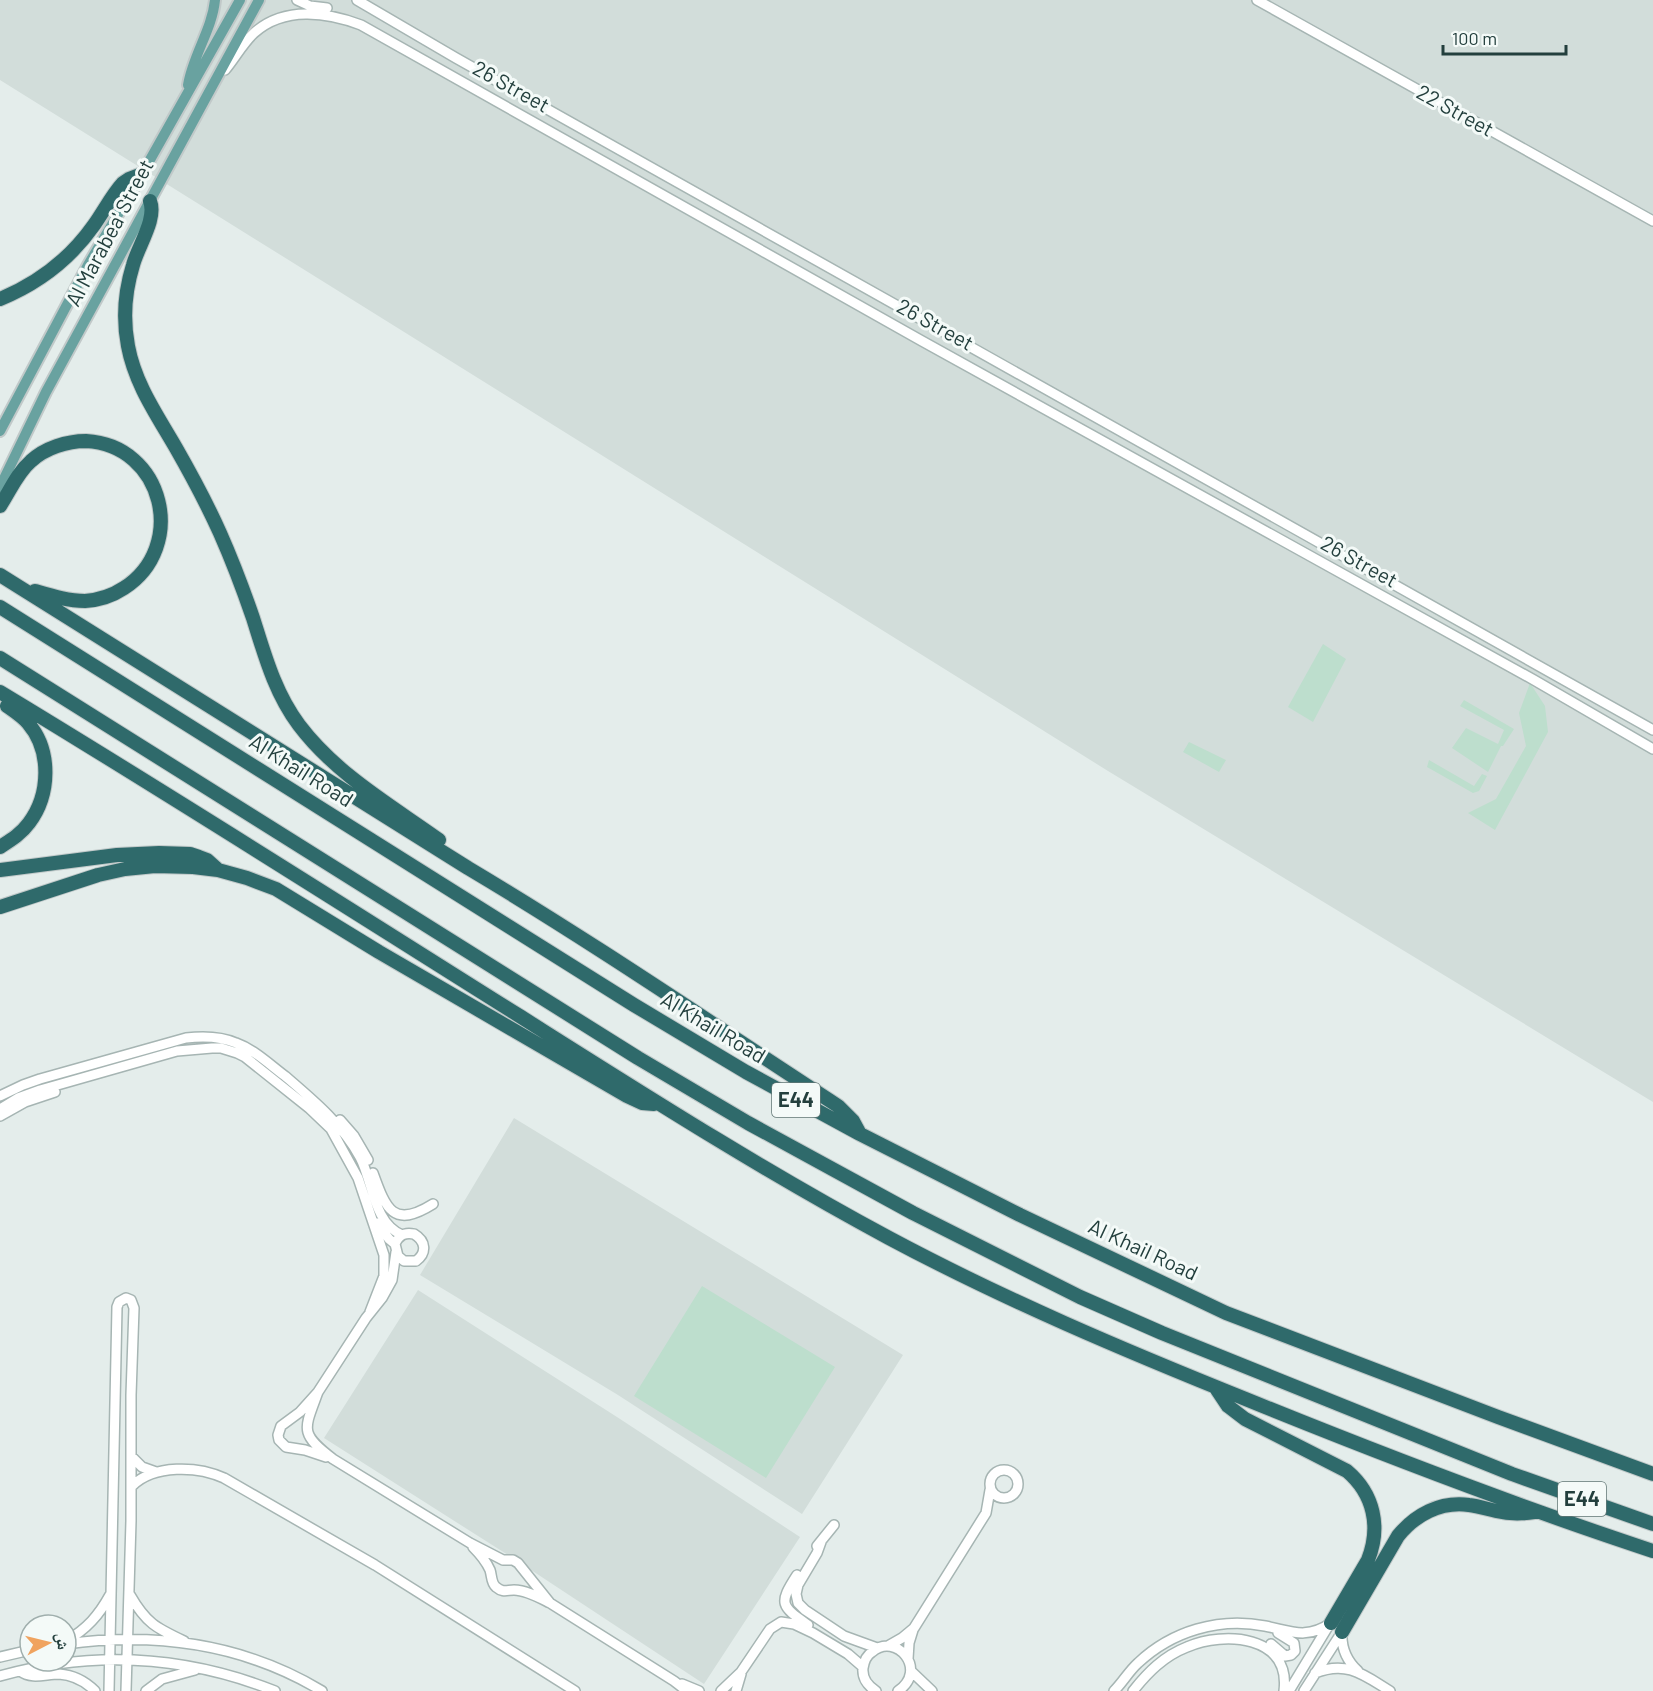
<svg xmlns="http://www.w3.org/2000/svg" width="1653" height="1691" font-family="Barlow,'Noto Naskh Arabic',sans-serif">
  <style>
    .built { fill: #d2ddda }
    .green { fill: #bddecd }
    .lines { fill: none; stroke-linecap: round; stroke-linejoin: round }
    .minor-casing { stroke: #a6b5b3; stroke-width: 12 }
    .major-casing { stroke: #c1c9c9; stroke-width: 14 }
    .highway-casing { stroke: #c1c9c9; stroke-width: 16 }
    .minor { stroke: #fff; stroke-width: 9 }
    .major { stroke: #69a2a0; stroke-width: 10 }
    .highway { stroke: #2f6a6b; stroke-width: 14 }
    .labels { text-anchor: middle; stroke-width: 6; stroke-linejoin: round; paint-order: stroke }
    .shield { fill: #f4faf8; stroke: #627775; stroke-width: 1.5 }
    .shield-label { font-size: 20px; font-weight: bold; fill: #233f3d }
    .street-label { font-size: 21px; fill: #233f3d; stroke: #f4faf8 }
  </style>
  <rect width="100%" height="100%" fill="#e4edeb"/>
  <path class="built" d="M0,0h1653v1102l-545,-331 -1108,-691z
    M514,1118l389,237 -101,159 -184,-119 -198,-120z
    M418,1290l199,127 183,120 -96,147 -182,-120 -198,-126z"/>
  <path class="green" d="M1323,644l23,15 -33,63 -25,-15z
    M1530,683l15,23 3,26 -53,98 -27,-17 28,-14 30,-53 -7,-33z
    M1464,700l50,29 -11,17h-2l-13,26 -36,-24 14,-20 32,16 6,-14 -44,-24z
    M1189,742l37,18 -7,12 -36,-20z
    M1429,760l45,26 8,-12 5,2 -8,15 -6,2 -46,-26z
    M702,1286l133,81 -69,111 -132,-82z"/>
  <g class="lines">
    <g class="minor-casing">
      <path id="minor" d="M297,0l13,6 17,2
        M357,0l99,58 1197,672
        M1257,0l396,221
        M225,70c10,-12 18,-27 29,-37 30,-27 73,-21 107,-8l561,316 612,339 119,69
        M0,1096l23,-11 17,-6 146,-41c17,-2 34,-2 50,5 19,7 33,21 49,33 28,24 57,48 75,81 13,24 13,66 42,78
        M0,1109l18,-11 22,-8 137,-39 35,-3h9l16,5 8,4 64,51 22,21 27,49 26,77v21l-14,36
        M0,1116l25,-14 30,-10
        M340,1120l14,16 14,24
        M373,1173c13,36 20,56 60,31
        M377,1223l12,16 6,5 3,12 6,5h12c11,-8 10,-20 -2,-27 -9,-2 -15,1 -19,10
        M318,1392c-14,38 -19,41 15,67l137,84 33,17h10l5,3 32,40
        M132,1457l10,10 14,5
        M326,1457l-21,-7 -19,-3 -7,-7 -1,-5 3,-9 19,-14 18,-20 48,-74 16,-20 10,-18 4,-28
        M990 1484a14 14 0 1 1 28 0a14 14 0 1 1-28 0Z
        M132,1486c22,-22 66,-20 92,-8l151,87 200,126
        M821,1542l-4,11 -19,32 -2,9 2,9 7,7 39,26 33,12
        M817,1546l17,-21
        M473,1547c7,7 13,14 17,23 2,6 1,13 6,17 7,6 11,3 18,3 12,0 26,8 36,13l124,78 13,10
        M797,1575c-19,29 -16,31 11,50
        M130,1595c16,28 26,33 54,46
        M1342,1632c-1,16 4,28 16,39
        M66,1641c21,-12 33,-26 44,-46
        M66,1644c90,-12 178,0 256,47
        M1271,1644l14,12 6,-1 4,-4 -1,-8 -16,-10
        M888,1646l14,-8 12,-10 72,-115 4,-23
        M0,1657l30,-7
        M908,1659l1,-16 4,-13
        M20,1671c12,9 25,3 39,3 14,1 26,7 36,17
        M911,1671l21,20
        M1315,1673c32,-13 49,2 75,18
        M0,1676c94,-26 184,-21 275,15
        M682,1684l17,7
        M109,1691l8,-384 2,-5 7,-4 5,2 3,8 -3,87v126l-5,170
        M146,1691l16,-12 33,-9
        M721,1691l20,-19 29,-43 11,-7 13,2 19,9 35,21 15,13
        M736,1691l5,-17
        M876,1691c-8,-5 -14,-13 -13,-23 1,-6 4,-13 9,-16 24,-21 57,18 26,39
        M1114,1691c9,-9 15,-20 24,-28 34,-32 81,-46 127,-37 26,5 41,14 66,-3
        M1133,1691c15,-19 31,-35 54,-44 37,-16 104,-12 97,44
        M1289,1691l40,-66
        M1304,1691l38,-59"/>
    </g>
    <g class="major-casing">
      <path id="major" d="M188,85c5,-30 24,-55 27,-85
        M0,431l88,-166 54,-91 98,-174
        M0,487l46,-95 213,-392"/>
    </g>
    <g class="highway-casing">
      <path id="highway" d="M150,201c7,18 -12,45 -17,64 -8,26 -10,55 -5,81 7,38 29,69 48,102 16,28 31,56 44,85 12,27 23,56 33,85 12,38 22,75 46,107 37,49 91,80 140,115
        M0,299c39,-16 70,-40 94,-74 10,-14 18,-30 29,-42l6,-4 13,-5
        M0,506c10,-15 17,-33 31,-45 14,-13 36,-20 55,-20 78,4 102,106 38,147 -12,8 -25,12 -39,13 -17,0 -33,-5 -50,-10
        M0,575l468,293c126,75 247,158 370,238l15,15 7,13
        M0,607l634,398 112,67 114,62 160,81 206,98 272,104 155,57
        M0,658l638,400 110,65 165,90 167,84 82,36 350,141 141,50
        M0,692c174,105 346,215 518,323 122,77 244,155 371,223 116,62 237,113 359,162 133,54 268,106 405,151
        M0,847c11,-7 21,-13 29,-24 21,-28 23,-72 -1,-100 -6,-7 -14,-12 -21,-17
        M0,870l117,-15 42,-2 31,1 9,3 8,3 10,9
        M0,907l98,-32 27,-6 30,-3 38,1 25,3 29,8 29,11 103,63 248,144 15,7 12,1
        M1216,1388l12,18 17,13 102,52c27,23 34,56 21,89l-37,63
        M1342,1632l56,-96c17,-21 42,-35 71,-31 9,1 18,4 27,6 13,3 26,3 38,1"/>
    </g>
    <use href="#minor" class="minor"/>
    <use href="#major" class="major"/>
    <use href="#highway" class="highway"/>
  </g>
  <g class="labels">
    <g class="shield">
      <rect x="772" y="1083" width="48" height="34" rx="4.5"/>
      <rect x="1558" y="1482" width="48" height="34" rx="4.5"/>
    </g>
    <g class="shield-label">
      <text x="796" y="1107">E44</text>
      <text x="1582" y="1506">E44</text>
    </g>
    <g class="street-label">
      <text transform="translate(511 87) rotate(29)" y="7">26 Street</text>
      <text transform="translate(1455 111) rotate(29)" y="7">22 Street</text>
      <text transform="translate(110 233) rotate(-62)" y="7">Al Marabea' Street</text>
      <text transform="translate(935 325) rotate(29)" y="7">26 Street</text>
      <text transform="translate(1359 562) rotate(29)" y="7">26 Street</text>
      <text transform="translate(301 771) rotate(32)" y="7">Al Khail Road</text>
      <text transform="translate(713 1028) rotate(31)" y="7">Al Khail Road</text>
      <text transform="translate(1143 1250) rotate(25)" y="7">Al Khail Road</text>
    </g>
  </g>
  <g transform="translate(48 1643) rotate(83)"><circle r="28" fill="#f4faf8" stroke="#a0afad" stroke-width="1.5"/>
  <path d="M0-4.5L10 22L0 15L-10 22Z" fill="#f0a35f"/>
  <text y="-9" font-size="16" font-weight="bold" text-anchor="middle" fill="#233f3d">ش</text>
  </g>
  <path d="M1443 45v9h123v-9" fill="none" stroke="#233f3d" stroke-width="3"/>
  <text x="1452" y="45" font-size="18" fill="#233f3d" stroke="#f4faf8" stroke-width="4.5" paint-order="stroke">100 m</text>
</svg>
